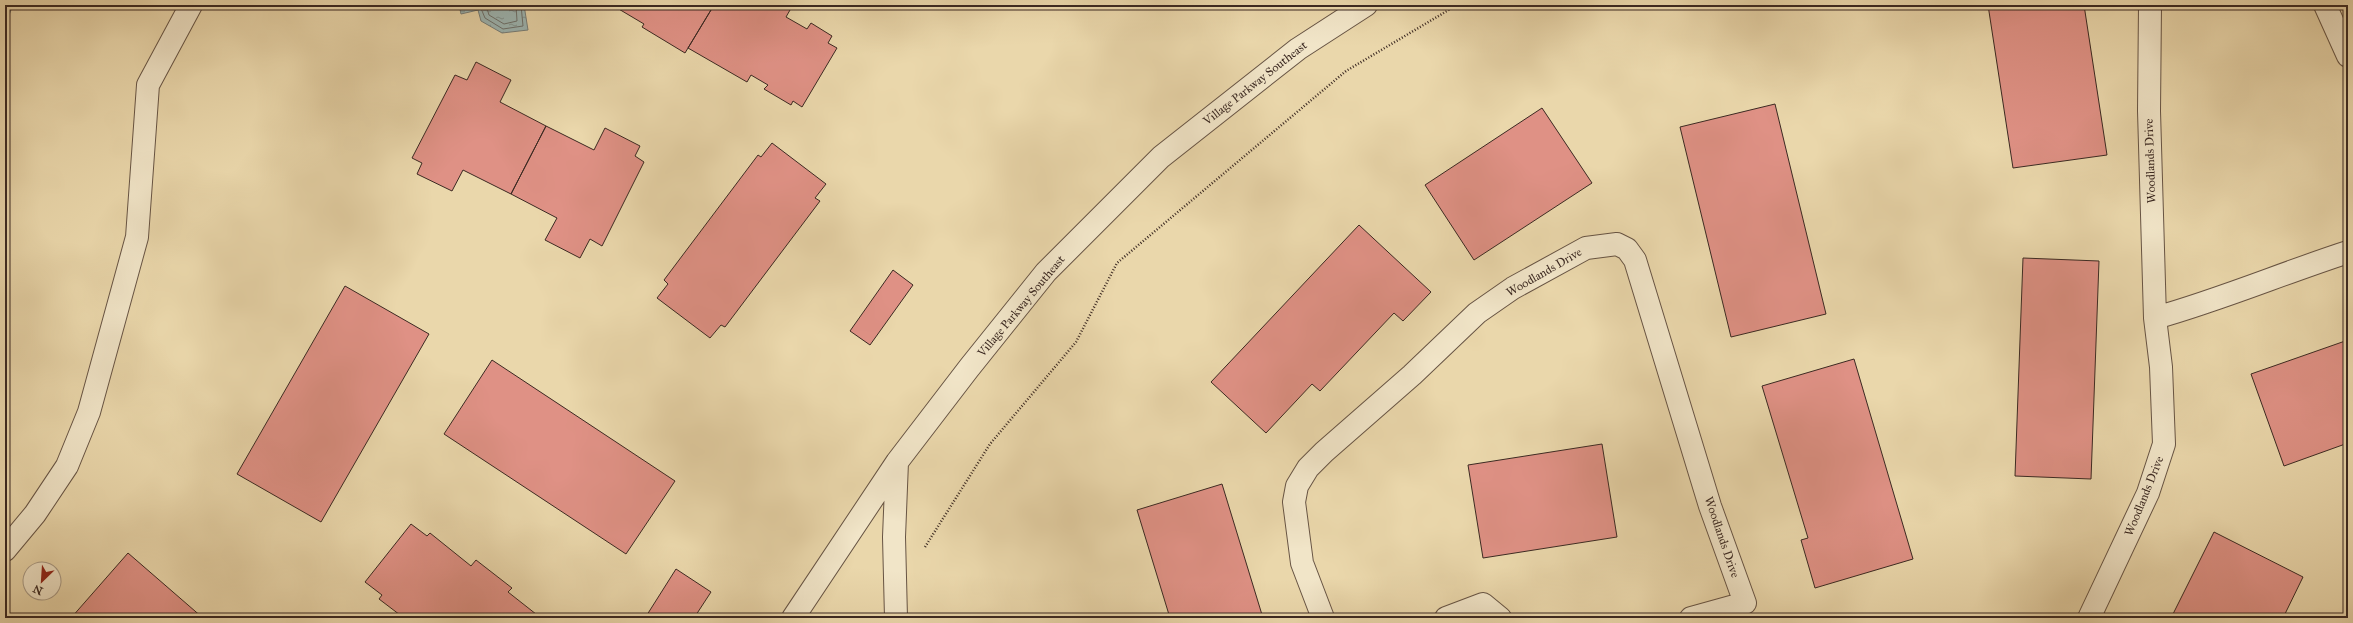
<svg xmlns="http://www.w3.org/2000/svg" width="2353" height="623" font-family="'IM FELL Great Primer',serif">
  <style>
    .water { fill: url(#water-ripples); stroke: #767e7a }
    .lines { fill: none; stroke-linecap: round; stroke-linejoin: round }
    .shore { stroke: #6c706c; stroke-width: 1 }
    .stream { stroke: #767e7a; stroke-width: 10 }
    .building { fill: #df9185; stroke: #3b2922 }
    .minor-casing { stroke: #675444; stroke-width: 24 }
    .path { stroke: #3b2922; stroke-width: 2.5; stroke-dasharray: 1 2; stroke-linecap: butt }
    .minor { stroke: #f1e5c8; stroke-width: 22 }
    .labels { text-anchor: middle; stroke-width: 4; stroke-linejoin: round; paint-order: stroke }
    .street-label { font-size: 12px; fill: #3b2922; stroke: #f1e5c8 }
  </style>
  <defs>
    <pattern id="water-ripples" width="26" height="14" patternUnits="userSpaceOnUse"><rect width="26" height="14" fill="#9db7b5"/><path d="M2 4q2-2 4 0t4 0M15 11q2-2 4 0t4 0" fill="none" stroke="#819593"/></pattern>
  </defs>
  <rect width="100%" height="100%" fill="#ead7ab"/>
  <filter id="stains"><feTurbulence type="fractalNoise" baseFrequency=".005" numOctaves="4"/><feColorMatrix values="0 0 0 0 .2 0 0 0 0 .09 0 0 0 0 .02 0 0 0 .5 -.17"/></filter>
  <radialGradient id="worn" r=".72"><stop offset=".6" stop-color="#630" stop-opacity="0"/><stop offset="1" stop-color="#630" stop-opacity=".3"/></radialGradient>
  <path class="water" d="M459,5h65l4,25 -26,3 -21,-12 -3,-11 -17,4z"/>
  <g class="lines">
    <path class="shore" d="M463,5l2,3 15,-2 5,12 18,11 20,-3 -2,-21
      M486,5l3,10 15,9 13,-3 -1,-16"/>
    <path class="stream" d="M5,13l3,-8"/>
  </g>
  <path class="building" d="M612,5h102l-29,48 -43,-26 2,-3z
    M714,5h69l7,5 -4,7 21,12 4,-6 21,13 -4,7 9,5 -35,59 -9,-6 -2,4 -27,-16 4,-4 -17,-10 -4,7 -59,-34z
    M1988,5h96l23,150 -94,13z
    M476,62l35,18 -11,22 46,24 -35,68 -48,-24 -11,21 -35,-17 5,-11 -10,-5 43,-83 12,5z
    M1775,104l51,210 -95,23 -51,-210z
    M1542,108l50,75 -118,77 -49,-75z
    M546,126l48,24 11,-22 35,18 -5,10 9,6 -42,84 -12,-7 -10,19 -35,-18 12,-22 -46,-24z
    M772,143l54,41 -11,14 5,3 -95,126 -4,-2 -11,13 -53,-40 11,-14 -4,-4 94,-125 3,2z
    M1359,225l72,67 -28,29 -9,-8 -74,78 -8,-7 -46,49 -55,-51z
    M2023,258l76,3 -8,218 -76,-3z
    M893,270l20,15 -43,60 -20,-14z
    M345,286l84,48 -108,188 -84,-48z
    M2348,340v103l-64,23 -33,-92z
    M1854,359l59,200 -98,29 -14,-48 7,-2 -46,-152z
    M492,360l183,121 -49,73 -182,-120z
    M1602,444l15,93 -134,21 -15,-93z
    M1222,484l41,134h-93l-33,-108z
    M411,524l16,12 3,-3 41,33 5,-6 36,28 -4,4 33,26h-137l-25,-19 3,-4 -17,-13z
    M2214,532l89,45 -20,41h-112z
    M128,553l75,65h-132z
    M676,569l35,23 -17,26h-49z"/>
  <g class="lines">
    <g class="minor-casing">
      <path id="minor" d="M2150,5l-1,106 6,207c65,-18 128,-45 193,-66
        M2325,5l23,51
        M5,550l30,-36 32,-48 22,-54 48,-175 11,-152 43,-80
        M793,618l104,-156 72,-94 77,-96 115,-115 137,-108 68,-44
        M896,618l-2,-81 3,-75
        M1323,618l-21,-55 -8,-61 3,-16 11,-18 16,-16 88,-77 65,-62 36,-25 73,-40 31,-4 10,5 8,11 75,246 35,97 -54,15
        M1446,618l37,-14 17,14
        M2089,618l59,-125 16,-49 -3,-77 -6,-49"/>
    </g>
    <path class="path" d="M925,547l65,-103 86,-102 41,-79 229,-192 111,-66"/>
    <use href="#minor" class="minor"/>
  </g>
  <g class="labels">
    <g class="street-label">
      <text transform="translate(1255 83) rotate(-38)" y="4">Village Parkway Southeast</text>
      <text transform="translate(2150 161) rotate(-92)" y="4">Woodlands Drive</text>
      <text transform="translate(1544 272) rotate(-30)" y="4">Woodlands Drive</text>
      <text transform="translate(1021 306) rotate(-50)" y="4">Village Parkway Southeast</text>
      <text transform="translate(2144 496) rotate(-68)" y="4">Woodlands Drive</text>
      <text transform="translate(1722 537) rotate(71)" y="4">Woodlands Drive</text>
    </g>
  </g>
  <rect width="2353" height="623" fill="none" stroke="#ead7ab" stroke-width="20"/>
  <rect x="6" y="6" width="2341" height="611" fill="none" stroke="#3b2922" stroke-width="2"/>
  <rect x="10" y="10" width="2333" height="603" fill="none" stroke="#3b2922"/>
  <g transform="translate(42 581) rotate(205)"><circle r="19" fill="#f1e5c8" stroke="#a89a86"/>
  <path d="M0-3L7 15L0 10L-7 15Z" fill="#8f2418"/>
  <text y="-6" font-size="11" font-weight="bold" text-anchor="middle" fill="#3b2922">N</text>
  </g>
  <rect width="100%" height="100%" filter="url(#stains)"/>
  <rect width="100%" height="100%" fill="url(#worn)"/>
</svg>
